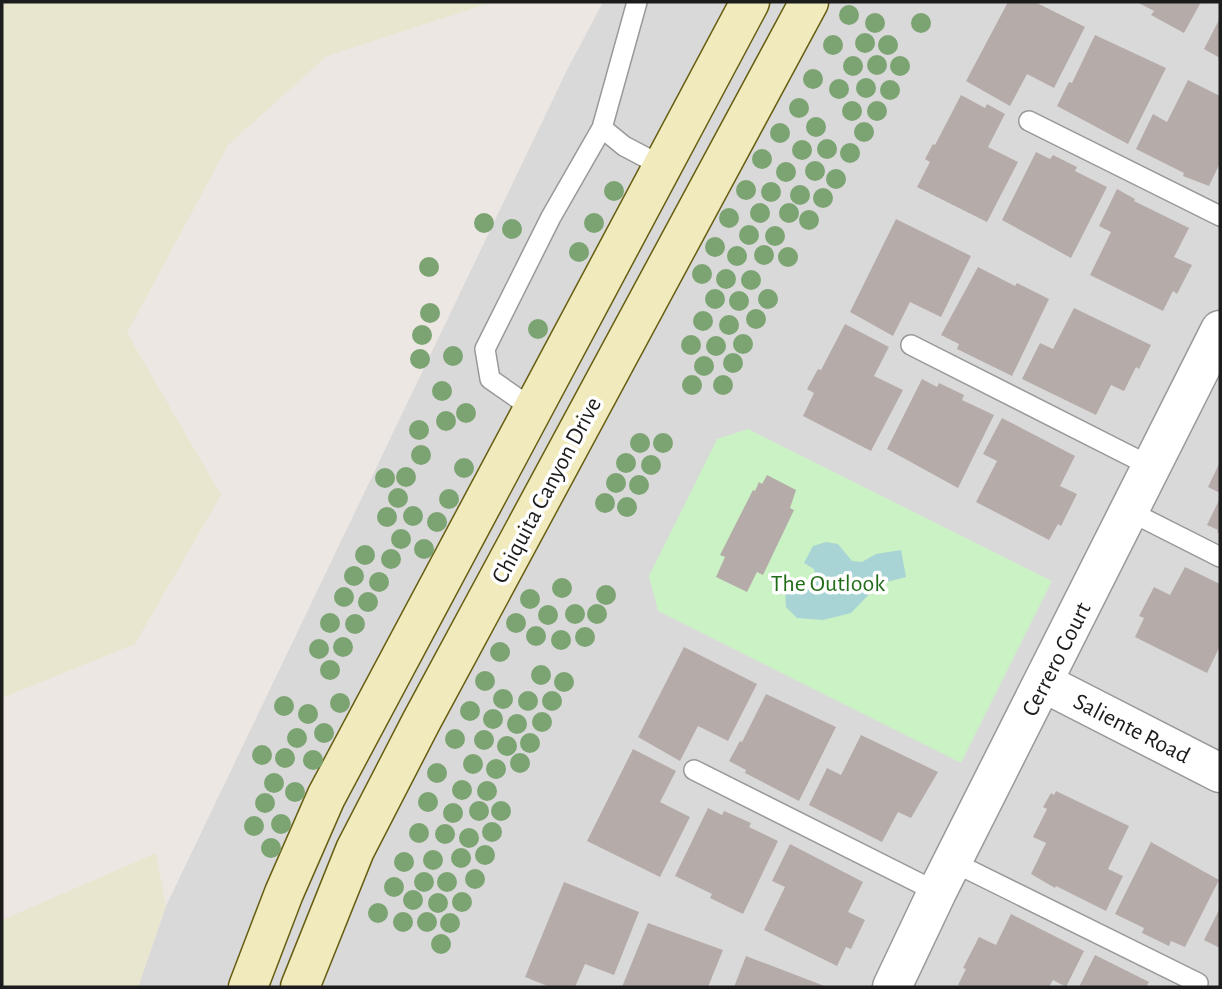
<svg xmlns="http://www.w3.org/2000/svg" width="1222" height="989" font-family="'Alegreya Sans',sans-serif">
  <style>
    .residential { fill: #dad9d9 }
    .farmland { fill: #e9e6d0 }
    .park { fill: #caf2c4 }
    .water { fill: #a8d4d5 }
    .building { fill: #b5aca9 }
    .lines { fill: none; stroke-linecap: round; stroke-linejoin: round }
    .lane-casing { stroke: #999; stroke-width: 22 }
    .street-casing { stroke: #999; stroke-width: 41 }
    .secondary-casing { stroke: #665e11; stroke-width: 41 }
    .lane { stroke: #fff; stroke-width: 19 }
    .street { stroke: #fff; stroke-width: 38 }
    .secondary { stroke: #f1eabc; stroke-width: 38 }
    .tree { fill: #7ca473 }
    .labels { text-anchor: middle; stroke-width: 7; stroke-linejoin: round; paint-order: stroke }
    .street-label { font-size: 24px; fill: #1c1c1c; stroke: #fff }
    .park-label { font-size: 24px; fill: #216d18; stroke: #fff }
  </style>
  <rect width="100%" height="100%" fill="#ece7e3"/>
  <path class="residential" d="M603,2h617v985h-1082l28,-81 401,-836z"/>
  <path class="farmland" d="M2,2h491l-166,54 -99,89 -101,188 94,162 -86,149 -133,54z
    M156,853l10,53 -28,81h-136v-67z"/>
  <path class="park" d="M748,429l304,152 -91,182 -303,-152 -9,-35 68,-137z"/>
  <path class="water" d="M826,542l12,2 14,17 10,1 14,-8 25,-4 5,27 -27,7 -28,29 -28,7 -26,-2 -11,-11 -1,-18 5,-5 27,-4 -3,-11 -10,-6 9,-17z"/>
  <path class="building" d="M1008,2h27l50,25 -31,61 -27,-14 -17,32 -44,-25z
    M1137,2h64l-17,31 -33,-18 3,-4z
    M1220,18v40l-16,-9z
    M1095,35l71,33 -38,76 -71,-38 12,-24 3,1z
    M1188,80l32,16v67l-11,23 -26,-10 1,-3 -48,-24 17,-35 14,8z
    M961,95l24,13 2,-4 18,10 -17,33 30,15 -31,60 -70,-35 13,-25 -5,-3 8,-15 2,1z
    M1036,152l14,7 3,-4 24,12 -2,4 32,16 -36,71 -69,-38z
    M1117,189l18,10 -1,2 55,27 -15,29 18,8 -15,29 -4,-3 -10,20 -73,-36 21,-43 -12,-6z
    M896,219l75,37 -30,61 -31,-15 -17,34 -43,-24z
    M978,267l37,19 2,-3 32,16 -37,77 -55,-27 2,-5 -18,-9z
    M1074,308l77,37 -12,24 -3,-2 -12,24 -13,-6 -15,30 -74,-36 18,-36 13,6z
    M845,324l44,23 -15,29 29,14 -32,61 -68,-35 11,-23 -7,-4 11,-20 3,1z
    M922,379l15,8 2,-4 25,12 -2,5 32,15 -36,73 -71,-39z
    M1002,418l73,38 -15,30 17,8 -16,32 -3,-2 -9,16 -73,-38 21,-41 -14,-7z
    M1220,462v31l-12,-6z
    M767,475l29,15 -6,18 4,2 -31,65 -6,-3 -10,20 -31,-15 9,-20 -5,-2 33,-65 2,1 4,-9 3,2z
    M1220,498v36l-3,-2 1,-2 -11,-5z
    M1185,567l35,17v62l-13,27 -72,-36 9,-19 -5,-2 15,-29 16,8z
    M684,647l73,37 -29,57 -30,-15 -18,35 -42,-24z
    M766,694l70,33 -37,74 -54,-28 1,-3 -17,-9 11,-20 2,1z
    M861,735l77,37 -27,46 -13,-6 -16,30 -73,-37 18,-37 14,7z
    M633,749l43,22 -16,31 30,15 -30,60 -73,-36z
    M1056,791l73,35 -21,43 15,7 -17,35 -50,-25 -1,2 -24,-14 15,-31 -13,-6 14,-28 -4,-2 8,-14 3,2z
    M708,808l14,7 2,-4 27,12 -2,4 29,14 -35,73 -33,-16 2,-4 -37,-18z
    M1151,842l68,38 -34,67 -14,-6 -2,5 -27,-13 2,-5 -29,-14z
    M790,844l73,38 -15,30 17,8 -14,29 -5,-2 -9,19 -73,-36 21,-43 -13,-6z
    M564,882l75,30 -25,63 -29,-11 -10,23h-25l-25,-10z
    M1220,908v40l-16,-8z
    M1011,914l73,37 -18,36 -13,-7 -4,7h-86l-5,-2 8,-16 -3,-1 16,-31 17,8z
    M648,923l75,27 -15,37h-86z
    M1095,955l54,27 -2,3 4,2h-72z
    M746,956l81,31h-93z"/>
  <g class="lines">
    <g class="lane-casing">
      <path id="lane" d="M1029,121l191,95
        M602,128l22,18 38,20
        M911,345l241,122
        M533,409l-43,-30 -5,-30 66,-132 51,-89 35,-126
        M1129,511l91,46
        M694,770l243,122
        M953,862l245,121"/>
    </g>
    <g class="street-casing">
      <path id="street" d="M1044,683l176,90
        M892,987l45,-95 283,-562"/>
    </g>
    <g class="secondary-casing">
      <path id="secondary" d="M248,987l36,-94 42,-96 424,-795
        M300,987l55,-137 66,-128 388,-720"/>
    </g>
    <use href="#lane" class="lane"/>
    <use href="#street" class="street"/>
    <use href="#secondary" class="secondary"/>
  </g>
  <g class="tree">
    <circle cx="849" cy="15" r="10"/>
    <circle cx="875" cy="23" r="10"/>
    <circle cx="921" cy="23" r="10"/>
    <circle cx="865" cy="43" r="10"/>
    <circle cx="833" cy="45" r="10"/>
    <circle cx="888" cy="45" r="10"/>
    <circle cx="877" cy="65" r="10"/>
    <circle cx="853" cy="66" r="10"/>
    <circle cx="900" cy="66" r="10"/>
    <circle cx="813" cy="79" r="10"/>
    <circle cx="866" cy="88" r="10"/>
    <circle cx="839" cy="89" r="10"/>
    <circle cx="890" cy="90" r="10"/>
    <circle cx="799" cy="108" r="10"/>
    <circle cx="852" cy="111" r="10"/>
    <circle cx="877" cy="111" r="10"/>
    <circle cx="816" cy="127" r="10"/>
    <circle cx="864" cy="132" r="10"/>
    <circle cx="780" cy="133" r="10"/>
    <circle cx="827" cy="149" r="10"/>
    <circle cx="802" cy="150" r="10"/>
    <circle cx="850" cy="153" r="10"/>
    <circle cx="762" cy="159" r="10"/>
    <circle cx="815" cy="171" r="10"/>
    <circle cx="786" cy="172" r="10"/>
    <circle cx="836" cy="179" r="10"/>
    <circle cx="746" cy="190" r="10"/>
    <circle cx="614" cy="191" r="10"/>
    <circle cx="771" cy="192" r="10"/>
    <circle cx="800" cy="195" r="10"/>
    <circle cx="823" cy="198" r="10"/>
    <circle cx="760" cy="213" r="10"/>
    <circle cx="789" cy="213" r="10"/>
    <circle cx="729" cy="218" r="10"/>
    <circle cx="809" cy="220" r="10"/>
    <circle cx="484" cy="223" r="10"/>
    <circle cx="594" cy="223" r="10"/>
    <circle cx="512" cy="229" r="10"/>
    <circle cx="749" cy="235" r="10"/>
    <circle cx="775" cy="236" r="10"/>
    <circle cx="715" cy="247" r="10"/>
    <circle cx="579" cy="252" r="10"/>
    <circle cx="764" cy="255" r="10"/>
    <circle cx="737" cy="256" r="10"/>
    <circle cx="788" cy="257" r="10"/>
    <circle cx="429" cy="267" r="10"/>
    <circle cx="702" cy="274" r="10"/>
    <circle cx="726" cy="279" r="10"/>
    <circle cx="751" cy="280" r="10"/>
    <circle cx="715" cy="299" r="10"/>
    <circle cx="768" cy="299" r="10"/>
    <circle cx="739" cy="301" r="10"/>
    <circle cx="430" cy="313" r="10"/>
    <circle cx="756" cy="319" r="10"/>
    <circle cx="703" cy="321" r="10"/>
    <circle cx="729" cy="325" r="10"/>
    <circle cx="538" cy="329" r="10"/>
    <circle cx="422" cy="335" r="10"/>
    <circle cx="743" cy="344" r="10"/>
    <circle cx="691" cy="345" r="10"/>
    <circle cx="716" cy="346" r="10"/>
    <circle cx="453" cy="356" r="10"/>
    <circle cx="420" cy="359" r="10"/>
    <circle cx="733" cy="363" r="10"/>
    <circle cx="704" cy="366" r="10"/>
    <circle cx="692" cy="385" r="10"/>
    <circle cx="723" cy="385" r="10"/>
    <circle cx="442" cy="391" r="10"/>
    <circle cx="466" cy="413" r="10"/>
    <circle cx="446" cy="421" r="10"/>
    <circle cx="419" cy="430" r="10"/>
    <circle cx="640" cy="443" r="10"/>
    <circle cx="663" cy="443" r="10"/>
    <circle cx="421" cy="455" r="10"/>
    <circle cx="626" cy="463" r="10"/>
    <circle cx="651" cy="465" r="10"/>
    <circle cx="464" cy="468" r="10"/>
    <circle cx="406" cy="477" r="10"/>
    <circle cx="385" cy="478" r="10"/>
    <circle cx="616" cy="483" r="10"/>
    <circle cx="639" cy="485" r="10"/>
    <circle cx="398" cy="498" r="10"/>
    <circle cx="449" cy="499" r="10"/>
    <circle cx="605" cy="503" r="10"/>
    <circle cx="627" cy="507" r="10"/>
    <circle cx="413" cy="516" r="10"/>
    <circle cx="387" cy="517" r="10"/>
    <circle cx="437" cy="522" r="10"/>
    <circle cx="401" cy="539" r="10"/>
    <circle cx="424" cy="549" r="10"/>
    <circle cx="365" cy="555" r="10"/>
    <circle cx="391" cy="559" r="10"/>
    <circle cx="354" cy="576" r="10"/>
    <circle cx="379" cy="582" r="10"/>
    <circle cx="562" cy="588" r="10"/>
    <circle cx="606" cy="595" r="10"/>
    <circle cx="344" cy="597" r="10"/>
    <circle cx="530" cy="599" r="10"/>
    <circle cx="368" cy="602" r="10"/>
    <circle cx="575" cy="614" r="10"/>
    <circle cx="597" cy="614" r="10"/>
    <circle cx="548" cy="615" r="10"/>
    <circle cx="330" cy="623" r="10"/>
    <circle cx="516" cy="623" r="10"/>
    <circle cx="355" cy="624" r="10"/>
    <circle cx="536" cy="636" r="10"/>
    <circle cx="585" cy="637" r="10"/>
    <circle cx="561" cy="640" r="10"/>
    <circle cx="343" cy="647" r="10"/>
    <circle cx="319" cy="649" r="10"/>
    <circle cx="500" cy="652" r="10"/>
    <circle cx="330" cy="670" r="10"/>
    <circle cx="541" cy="675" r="10"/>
    <circle cx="485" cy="681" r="10"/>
    <circle cx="564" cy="682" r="10"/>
    <circle cx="503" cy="699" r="10"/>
    <circle cx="528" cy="701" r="10"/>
    <circle cx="552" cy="701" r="10"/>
    <circle cx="340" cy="703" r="10"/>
    <circle cx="284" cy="706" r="10"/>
    <circle cx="470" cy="711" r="10"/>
    <circle cx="308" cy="714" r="10"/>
    <circle cx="493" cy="719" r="10"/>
    <circle cx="542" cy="722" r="10"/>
    <circle cx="517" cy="724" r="10"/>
    <circle cx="324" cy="733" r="10"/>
    <circle cx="297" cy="738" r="10"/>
    <circle cx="455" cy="739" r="10"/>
    <circle cx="484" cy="740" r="10"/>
    <circle cx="530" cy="743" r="10"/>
    <circle cx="507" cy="746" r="10"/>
    <circle cx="262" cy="755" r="10"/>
    <circle cx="285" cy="758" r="10"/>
    <circle cx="313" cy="760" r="10"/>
    <circle cx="520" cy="763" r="10"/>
    <circle cx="473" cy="764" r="10"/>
    <circle cx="496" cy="769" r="10"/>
    <circle cx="437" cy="773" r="10"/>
    <circle cx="274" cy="783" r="10"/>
    <circle cx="462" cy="790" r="10"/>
    <circle cx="487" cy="791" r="10"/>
    <circle cx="295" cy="792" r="10"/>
    <circle cx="428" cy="802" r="10"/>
    <circle cx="265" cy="803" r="10"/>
    <circle cx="479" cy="811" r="10"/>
    <circle cx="501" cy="811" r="10"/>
    <circle cx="453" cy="813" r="10"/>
    <circle cx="281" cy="824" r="10"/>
    <circle cx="254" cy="826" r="10"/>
    <circle cx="492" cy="832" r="10"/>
    <circle cx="419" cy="833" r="10"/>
    <circle cx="445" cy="834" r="10"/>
    <circle cx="469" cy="838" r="10"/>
    <circle cx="271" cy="848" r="10"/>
    <circle cx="485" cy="855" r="10"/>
    <circle cx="461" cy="858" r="10"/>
    <circle cx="433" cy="860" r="10"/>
    <circle cx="404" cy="862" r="10"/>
    <circle cx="475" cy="879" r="10"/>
    <circle cx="424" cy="882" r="10"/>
    <circle cx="447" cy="882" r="10"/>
    <circle cx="394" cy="887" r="10"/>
    <circle cx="413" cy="900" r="10"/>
    <circle cx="462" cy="902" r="10"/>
    <circle cx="438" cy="903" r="10"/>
    <circle cx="378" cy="913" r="10"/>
    <circle cx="403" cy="922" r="10"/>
    <circle cx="427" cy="922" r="10"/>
    <circle cx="450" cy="923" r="10"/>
    <circle cx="441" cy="944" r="10"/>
  </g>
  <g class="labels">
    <g class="street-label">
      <text transform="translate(546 490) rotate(-62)" y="8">Chiquita Canyon Drive</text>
      <text transform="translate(1056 659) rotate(-63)" y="8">Cerrero Court</text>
      <text transform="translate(1132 728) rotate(27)" y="8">Saliente Road</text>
    </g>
    <g class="park-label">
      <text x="828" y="591">The Outlook</text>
    </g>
  </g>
  <rect width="1222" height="989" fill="none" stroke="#1c1c1c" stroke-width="7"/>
</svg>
